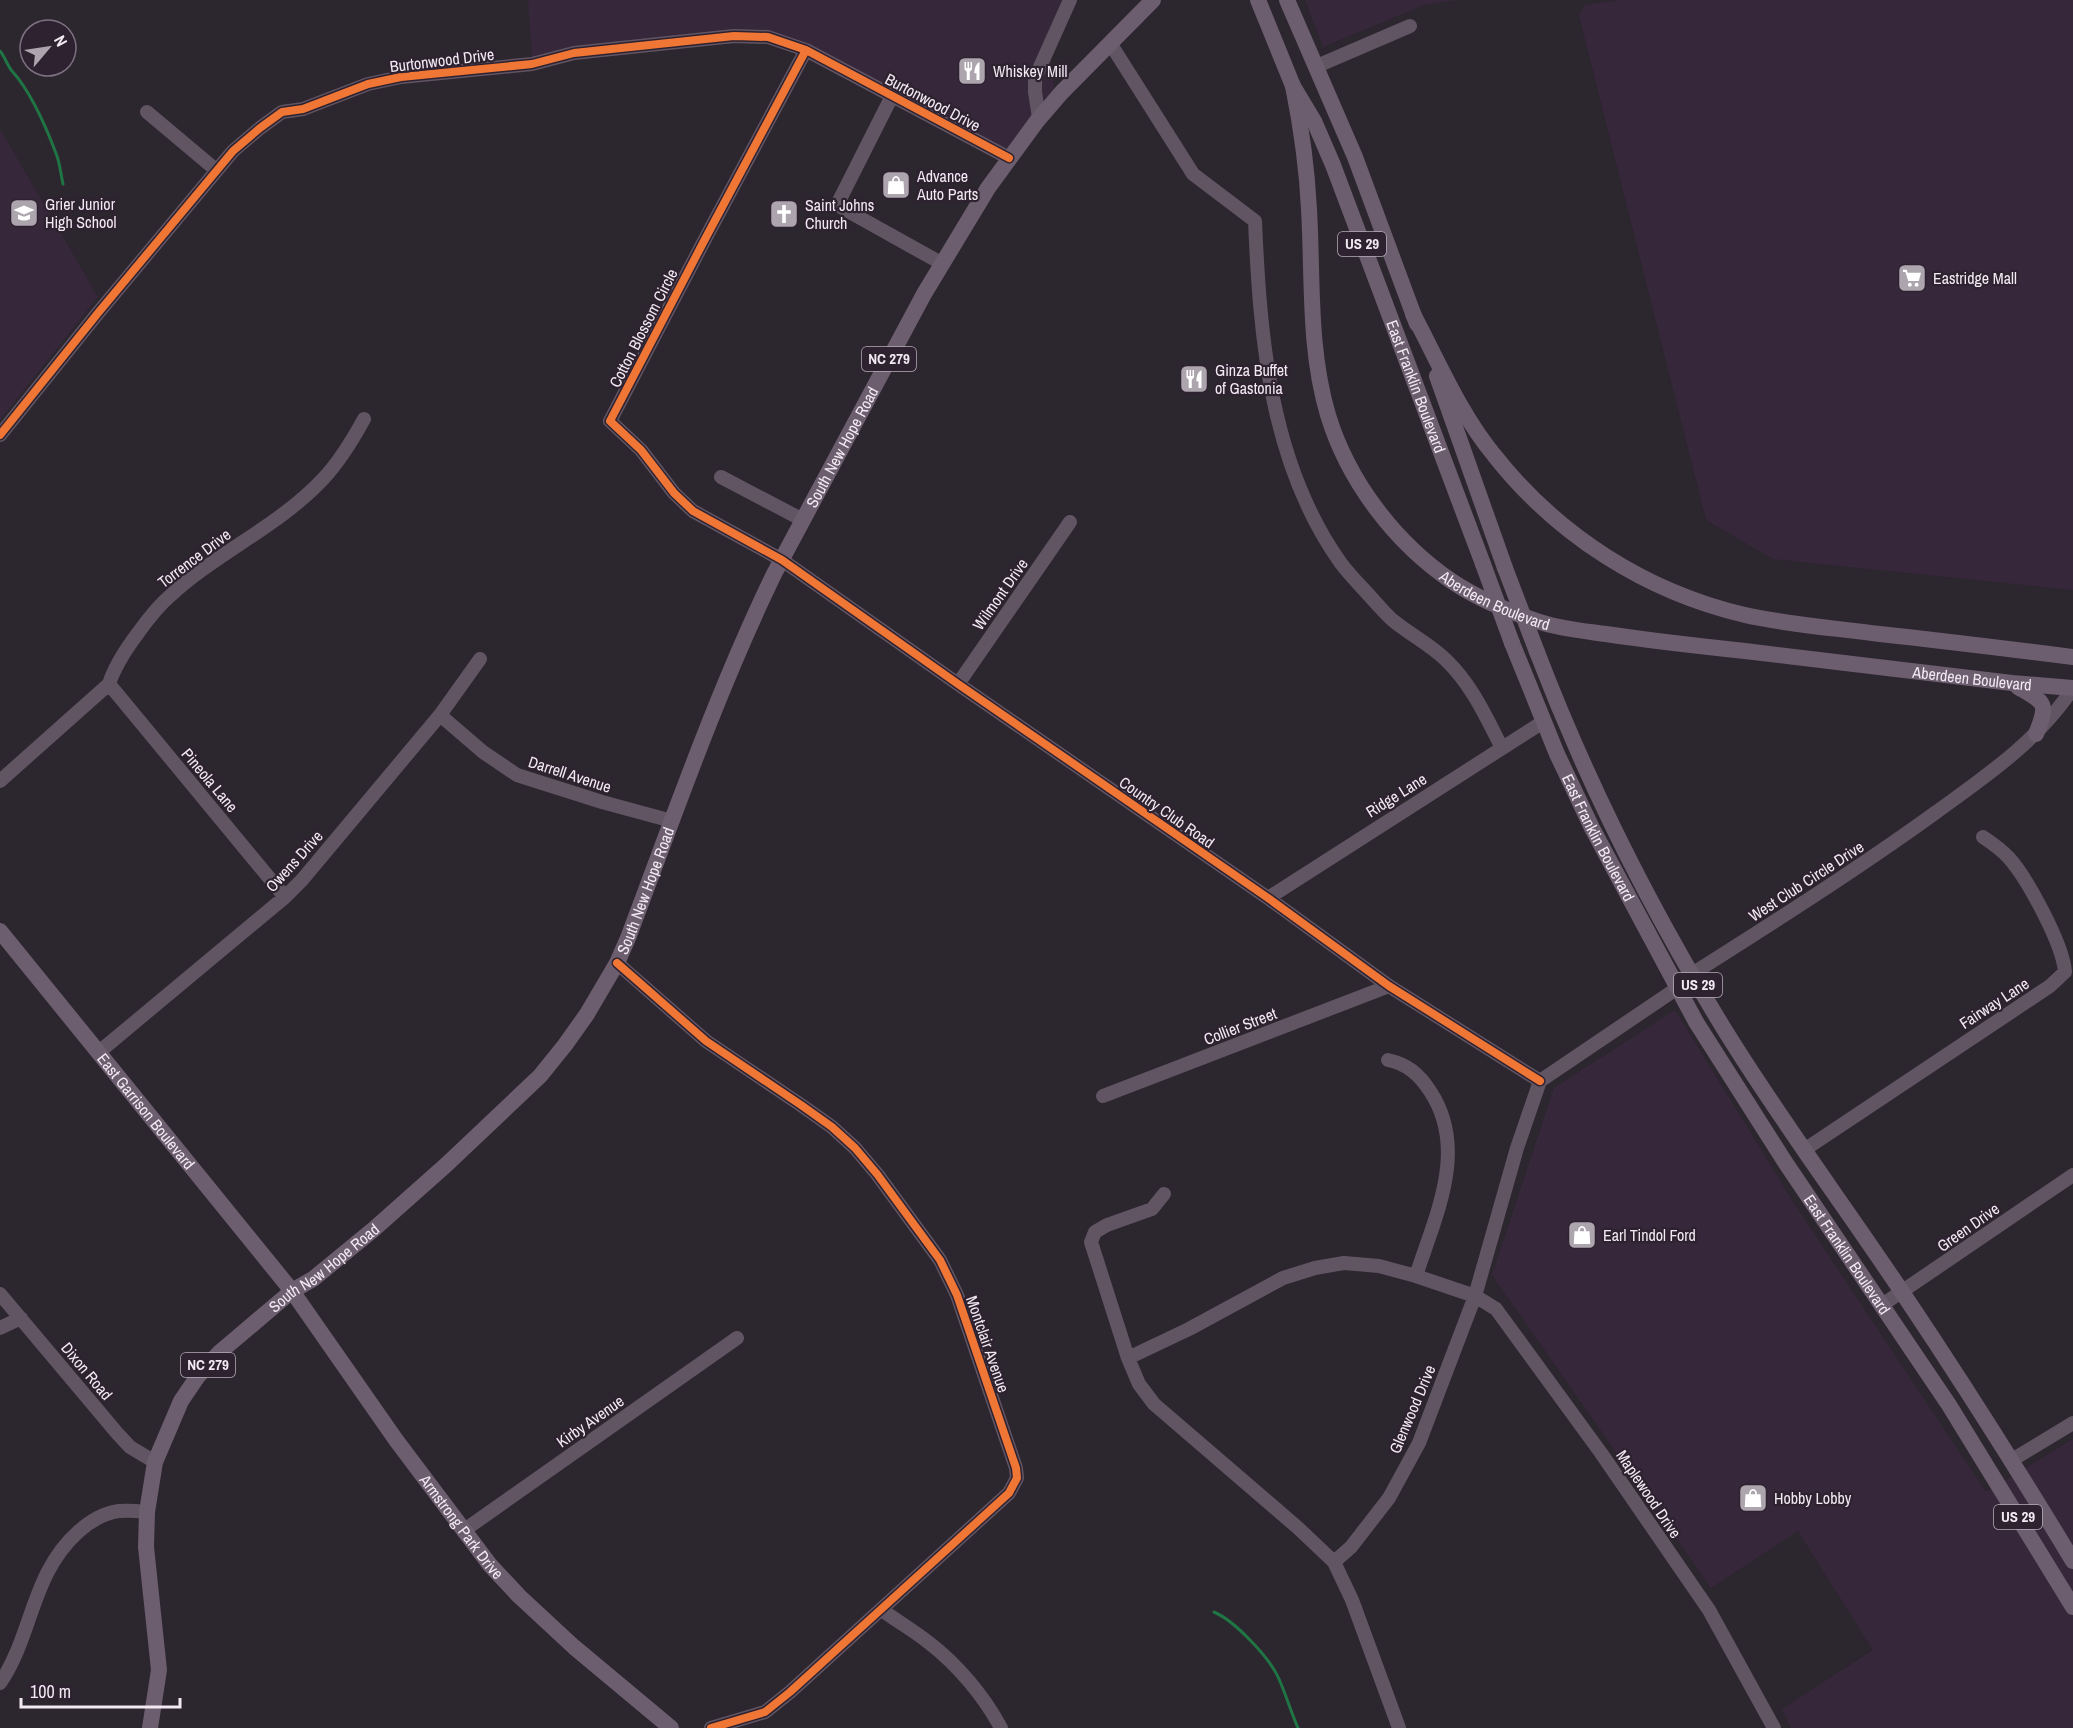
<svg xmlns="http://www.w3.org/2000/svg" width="2073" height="1728" font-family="'Archivo Narrow',sans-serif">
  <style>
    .built { fill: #36283a }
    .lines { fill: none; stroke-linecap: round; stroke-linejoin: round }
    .stream { stroke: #207544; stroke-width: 3 }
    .minor { stroke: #615564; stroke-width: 14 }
    .major { stroke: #6c5d6f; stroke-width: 16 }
    .major-bridge { stroke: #6c5d6f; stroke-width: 16 }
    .cycleway-casing { stroke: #2e2231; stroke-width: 11 }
    .cycleway { stroke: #f07635; stroke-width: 8 }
    .labels { text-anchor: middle; stroke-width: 4.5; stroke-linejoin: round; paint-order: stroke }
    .shield { fill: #2e2231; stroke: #b7adb9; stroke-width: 1.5 }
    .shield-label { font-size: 15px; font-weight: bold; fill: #f2e9f3 }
    .street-label { font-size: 16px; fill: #f2e9f3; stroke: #2e2231 }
    .poi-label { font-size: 16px; fill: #f2e9f3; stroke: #2e2231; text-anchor: start }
  </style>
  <rect width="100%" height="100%" fill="#2c262e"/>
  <path class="built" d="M528,0h542l-20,47 1,25 6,25 -48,61 -203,-108 -72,-14 -202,21z
    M1305,0h152l-33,5 -101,42z
    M1619,0h454v590l-300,-31 -67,-39 -127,-505 6,-10z
    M0,129l98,168 -98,123z
    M1675,1010l122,198 189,284 87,-53v289h-282l-9,-19 91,-59 -75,-119 -87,57 -219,-313 62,-187z"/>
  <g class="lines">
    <path class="stream" d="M0,51c5,6 7,14 12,20 19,21 35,58 45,85 3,9 4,19 6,28
      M1214,1612c21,9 56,46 65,67 7,16 12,33 19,49"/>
    <path class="minor" d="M1110,43l83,131 62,47c5,117 15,242 85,341 10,14 24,27 36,41 6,6 12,14 19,19 16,13 36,23 51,38 26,25 40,57 56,88
      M806,50l-102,191 -94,180 31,29 33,43 19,18 89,49 176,124 310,214 121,88 151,95
      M1317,66l93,-40
      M892,96l-55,109 104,58
      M147,112l69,58
      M1039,118l-4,-26v-14l35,-78
      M0,435l98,-122 135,-162 27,-23 22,-16 21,-3 65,-25 33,-7 131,-13 42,-11 160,-17 34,1 38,13 203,108
      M721,477l82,43
      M109,684l176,213
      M958,684l112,-162
      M440,715l43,37 34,23 85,27 70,19
      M0,781l109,-97c6,-19 17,-35 29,-51 10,-14 20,-27 33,-38 47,-43 108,-69 152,-116 17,-18 29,-38 41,-60
      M1268,898l275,-176
      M617,963l89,78 95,64 31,22 23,21 22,26 63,86 17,35 59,173 1,10 -8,15 -219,199 -25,20 -54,16
      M99,1052l186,-155 17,-17 138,-165 40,-56
      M1388,1060c19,4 31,14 42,31 39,59 5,125 -14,185
      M1540,1081l139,-94 13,-13c82,-52 164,-104 243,-161 51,-37 103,-72 138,-125
      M1103,1096l286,-110
      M1804,1150l246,-164 15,-14c-2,-28 -38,-94 -56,-114 -8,-9 -17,-15 -26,-21
      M1164,1194l-12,15 -45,16 -12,7 -4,10 37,116 11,26 15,20 143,123 37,35
      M0,1294l117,139 13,14 25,15
      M1882,1305l191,-130
      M0,1328l21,-10
      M1128,1358l61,-29 94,-51 32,-10 29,-5 35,3 37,10 59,20 21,13 105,144 108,157 65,118
      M2012,1460l61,-37
      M463,1531l274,-193
      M882,1610c15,11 32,21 46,32 29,22 56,54 73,86
      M0,1683c33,-48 31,-109 78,-151 11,-10 26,-19 41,-21 9,-1 19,0 28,1
      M1399,1728l-47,-128 -18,-38 17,-15 38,-49 30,-55 56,-147 42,-148 23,-67"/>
    <g class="major">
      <path id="s1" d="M1258,0l35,86 21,35 19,44 150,399"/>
      <path d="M1287,0l68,157 62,167"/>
      <path id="s2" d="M1293,86c8,40 14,82 16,123 4,68 -1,139 19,206 20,66 67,128 125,167 24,16 60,31 87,40 21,7 44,9 66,12 46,7 92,12 139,17 89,11 178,22 267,32l61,5"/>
      <path d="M1413,314c25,47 47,100 81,141 63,80 152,137 251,160 44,10 90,13 135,19 64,7 129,15 193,23"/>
      <path d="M1437,376l68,192"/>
      <path id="s3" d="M1512,643l45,111 35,74 104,194 89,140 164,243 124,202"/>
      <path d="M1537,652c51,133 115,260 189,380 55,89 118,173 176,260 59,88 116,178 171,269"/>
      <path d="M2018,687c27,16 31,15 18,47"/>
      <path id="s4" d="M0,931l292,360 104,149 94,125 29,31 55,51 97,81"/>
      <path id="s5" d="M150,1728l9,-58 -13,-123 1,-35 8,-50 26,-61 17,-25 22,-24 72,-61 21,-12 61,-50 72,-64 94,-89 25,-31 22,-31 30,-51 11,-25c46,-122 89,-246 146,-364l150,-280 64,-106 49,-67 25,-29 91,-92"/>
    </g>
    <path class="major-bridge" d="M1483,564l29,79
      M1505,568l32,84"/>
    <g class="cycleway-casing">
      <path id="cycleway" d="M806,50l-102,191 -94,180 31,29 33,43 19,18 89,49 176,124 310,214 121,88 151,95
        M0,435l98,-122 135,-162 27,-23 22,-16 21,-3 65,-25 33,-7 131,-13 42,-11 160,-17 34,1 38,13 203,108
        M617,963l89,78 95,64 31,22 23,21 22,26 63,86 17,35 59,173 1,10 -8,15 -219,199 -25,20 -54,16"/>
    </g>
    <use href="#cycleway" class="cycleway"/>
  </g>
  <defs>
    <g id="restaurant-square" transform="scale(1.5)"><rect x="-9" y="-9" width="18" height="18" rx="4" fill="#ada5ae" stroke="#2e2231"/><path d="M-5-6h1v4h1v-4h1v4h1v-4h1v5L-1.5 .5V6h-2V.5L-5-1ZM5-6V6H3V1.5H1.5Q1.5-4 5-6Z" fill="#fff"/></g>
    <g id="shop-square" transform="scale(1.5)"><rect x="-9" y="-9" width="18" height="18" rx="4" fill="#ada5ae" stroke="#2e2231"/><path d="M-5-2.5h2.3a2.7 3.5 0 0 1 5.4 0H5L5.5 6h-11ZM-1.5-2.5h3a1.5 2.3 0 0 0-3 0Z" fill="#fff"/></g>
    <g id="school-square" transform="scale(1.5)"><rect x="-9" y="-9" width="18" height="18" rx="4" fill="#ada5ae" stroke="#2e2231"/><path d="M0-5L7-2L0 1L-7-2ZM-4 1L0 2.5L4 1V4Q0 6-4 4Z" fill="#fff"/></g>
    <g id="church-square" transform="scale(1.5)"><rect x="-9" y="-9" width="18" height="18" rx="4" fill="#ada5ae" stroke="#2e2231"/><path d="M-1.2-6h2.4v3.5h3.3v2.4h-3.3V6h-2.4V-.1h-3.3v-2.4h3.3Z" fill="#fff"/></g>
    <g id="supermarket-square" transform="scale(1.5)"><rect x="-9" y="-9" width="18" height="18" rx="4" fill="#ada5ae" stroke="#2e2231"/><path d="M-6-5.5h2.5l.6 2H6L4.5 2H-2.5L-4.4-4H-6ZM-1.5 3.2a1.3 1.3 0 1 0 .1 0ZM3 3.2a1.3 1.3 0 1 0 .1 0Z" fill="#fff"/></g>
  </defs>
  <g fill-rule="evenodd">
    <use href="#restaurant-square" x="972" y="71"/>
    <use href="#shop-square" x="896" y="185"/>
    <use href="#school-square" x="24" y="213"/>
    <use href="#church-square" x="784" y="214"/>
    <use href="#supermarket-square" x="1912" y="278"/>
    <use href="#restaurant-square" x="1194" y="379"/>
    <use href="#shop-square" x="1582" y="1235"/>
    <use href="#shop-square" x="1753" y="1498"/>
  </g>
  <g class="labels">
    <g class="shield">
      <rect x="1338" y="232" width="48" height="24" rx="4.5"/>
      <rect x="862" y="347" width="54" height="24" rx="4.5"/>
      <rect x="1674" y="973" width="48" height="24" rx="4.5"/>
      <rect x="181" y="1353" width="54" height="24" rx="4.5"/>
      <rect x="1994" y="1505" width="48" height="24" rx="4.5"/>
    </g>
    <g class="shield-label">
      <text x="1362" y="249">US 29</text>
      <text x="889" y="364">NC 279</text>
      <text x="1698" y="990">US 29</text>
      <text x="208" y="1370">NC 279</text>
      <text x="2018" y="1522">US 29</text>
    </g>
    <g class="street-label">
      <text transform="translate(442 60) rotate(-7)" y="6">Burtonwood Drive</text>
      <text transform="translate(933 102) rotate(28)" y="6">Burtonwood Drive</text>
      <text transform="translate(643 328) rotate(-63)" y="6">Cotton Blossom Circle</text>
      <text dy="6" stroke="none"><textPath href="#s1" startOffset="418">East Franklin Boulevard</textPath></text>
      <text dy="6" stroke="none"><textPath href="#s5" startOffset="1521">South New Hope Road</textPath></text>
      <text transform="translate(194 558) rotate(-37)" y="6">Torrence Drive</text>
      <text transform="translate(1000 594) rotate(-55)" y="6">Wilmont Drive</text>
      <text dy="6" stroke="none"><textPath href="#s2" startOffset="590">Aberdeen Boulevard</textPath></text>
      <text dy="6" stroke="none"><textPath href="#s2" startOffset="1076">Aberdeen Boulevard</textPath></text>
      <text transform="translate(570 774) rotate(18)" y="6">Darrell Avenue</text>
      <text transform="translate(210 780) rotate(50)" y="6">Pineola Lane</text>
      <text transform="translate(1396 795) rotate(-32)" y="6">Ridge Lane</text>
      <text transform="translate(1167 812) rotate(35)" y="6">Country Club Road</text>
      <text dy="6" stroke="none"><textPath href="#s3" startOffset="213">East Franklin Boulevard</textPath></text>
      <text transform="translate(294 861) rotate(-48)" y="6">Owens Drive</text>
      <text transform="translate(1806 881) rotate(-33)" y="6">West Club Circle Drive</text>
      <text dy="6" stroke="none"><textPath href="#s5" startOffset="1035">South New Hope Road</textPath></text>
      <text transform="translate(1994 1003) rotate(-33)" y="6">Fairway Lane</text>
      <text transform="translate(1240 1026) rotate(-21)" y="6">Collier Street</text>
      <text dy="6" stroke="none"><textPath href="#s4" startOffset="232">East Garrison Boulevard</textPath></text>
      <text transform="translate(1968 1227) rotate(-35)" y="6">Green Drive</text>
      <text dy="6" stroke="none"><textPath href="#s3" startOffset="699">East Franklin Boulevard</textPath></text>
      <text dy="6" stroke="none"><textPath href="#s5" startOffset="531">South New Hope Road</textPath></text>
      <text transform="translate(988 1344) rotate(71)" y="6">Montclair Avenue</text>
      <text transform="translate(87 1371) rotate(50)" y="6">Dixon Road</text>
      <text transform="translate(1412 1409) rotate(-67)" y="6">Glenwood Drive</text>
      <text transform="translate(590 1421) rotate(-35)" y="6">Kirby Avenue</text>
      <text transform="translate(1649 1494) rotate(56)" y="6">Maplewood Drive</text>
      <text dy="6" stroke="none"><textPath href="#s4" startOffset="754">Armstrong Park Drive</textPath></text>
    </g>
    <g class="poi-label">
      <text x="993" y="77">Whiskey Mill</text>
      <text x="917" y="182">Advance<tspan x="917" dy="18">Auto Parts</tspan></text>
      <text x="45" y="210">Grier Junior<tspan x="45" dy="18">High School</tspan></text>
      <text x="805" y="211">Saint Johns<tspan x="805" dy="18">Church</tspan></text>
      <text x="1933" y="284">Eastridge Mall</text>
      <text x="1215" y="376">Ginza Buffet<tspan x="1215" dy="18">of Gastonia</tspan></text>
      <text x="1603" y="1241">Earl Tindol Ford</text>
      <text x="1774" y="1504">Hobby Lobby</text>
    </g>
  </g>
  <g transform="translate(48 48) rotate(61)"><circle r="28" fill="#2e2231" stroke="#7c727f" stroke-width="1.5"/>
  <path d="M0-4.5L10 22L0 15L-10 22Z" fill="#ada5ae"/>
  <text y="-9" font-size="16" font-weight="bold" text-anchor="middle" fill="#f2e9f3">N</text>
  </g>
  <path d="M21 1698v9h159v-9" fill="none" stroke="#f2e9f3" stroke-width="3"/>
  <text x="30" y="1698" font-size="18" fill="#f2e9f3" stroke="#2e2231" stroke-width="4.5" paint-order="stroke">100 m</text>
</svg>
